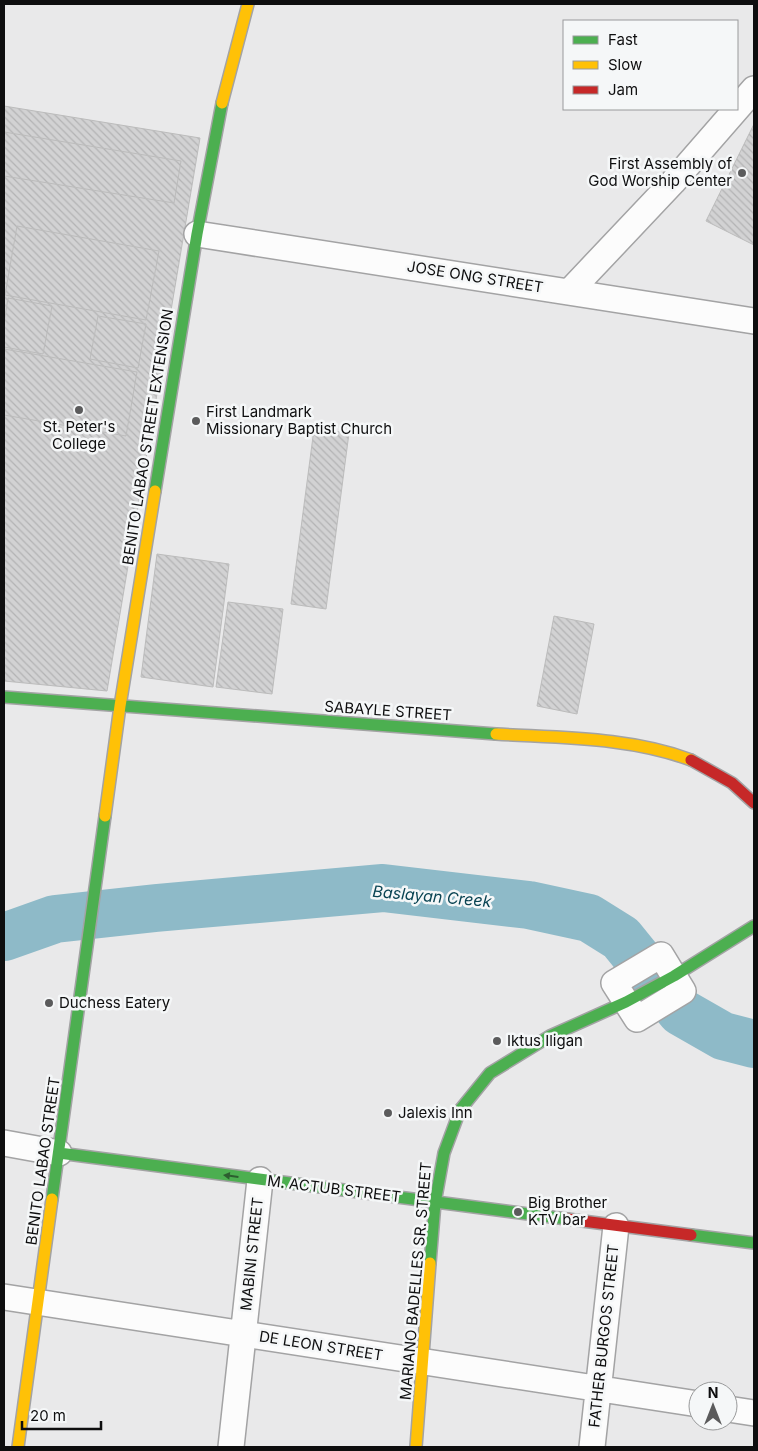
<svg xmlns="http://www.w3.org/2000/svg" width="758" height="1451" font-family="Inter,sans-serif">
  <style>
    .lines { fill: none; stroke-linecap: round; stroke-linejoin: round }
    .river { stroke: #8ebac8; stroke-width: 48 }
    .building { fill: url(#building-back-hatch); stroke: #bcbcbc }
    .street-casing { stroke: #a3a3a4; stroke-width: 28 }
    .fast-casing { stroke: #a3a3a4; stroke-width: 14 }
    .slow-casing { stroke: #a3a3a4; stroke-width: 14 }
    .jam-casing { stroke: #a3a3a4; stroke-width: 14 }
    .street { stroke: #fcfcfc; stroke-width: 25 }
    .fast { stroke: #4caf50; stroke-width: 11 }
    .slow { stroke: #ffc107; stroke-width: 11 }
    .jam { stroke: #c62828; stroke-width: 11 }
    .oneway { fill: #2d5e30 }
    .poi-dot { fill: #5b5b5c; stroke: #f5f7f8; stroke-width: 2 }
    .labels { text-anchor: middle; stroke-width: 5; stroke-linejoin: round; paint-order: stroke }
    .poi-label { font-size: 15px; fill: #0e0e0f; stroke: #f5f7f8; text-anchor: start }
    .street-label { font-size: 15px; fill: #0e0e0f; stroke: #f5f7f8 }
    .water-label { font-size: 16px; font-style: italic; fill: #0a4453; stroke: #f5f7f8 }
  </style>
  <defs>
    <pattern id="building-back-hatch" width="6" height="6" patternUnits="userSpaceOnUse" patternTransform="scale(1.25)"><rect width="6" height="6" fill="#d2d2d3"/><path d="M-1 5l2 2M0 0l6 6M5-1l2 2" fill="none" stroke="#b3b3b4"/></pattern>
  </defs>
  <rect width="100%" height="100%" fill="#e9e9ea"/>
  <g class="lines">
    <path class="river" d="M4,937l51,-18 101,-11 227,-20 146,17 60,13 32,20 60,74 42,24 31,8"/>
  </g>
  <path class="building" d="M4,106l196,32 -93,553 -103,-10z
    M754,124v121l-48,-24z
    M4,132l177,29 -7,42 -170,-27z
    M17,226l142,25 -13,69 -141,-25z
    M8,298l44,8 -9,48 -39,-7v-24z
    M98,316l48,8 -8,44 -48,-9z
    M4,349l133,23 -11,64 -122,-21z
    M314,429l35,4 -23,176 -35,-5z
    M157,554l72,10 -16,123 -72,-10z
    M228,602l55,7 -11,85 -56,-7z
    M554,616l40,8 -17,90 -40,-8z"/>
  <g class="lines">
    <g class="street-casing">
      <path id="street" d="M197,234l557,87
        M569,292l104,-110 81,-93
        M661,955l22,36 -46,28 -23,-36z
        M4,1143l55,10
        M4,1297l694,107
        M728,1409l26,4
        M231,1447l29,-267
        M592,1447l24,-221"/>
    </g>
    <g class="fast-casing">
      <path id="fast" d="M155,491l42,-257 25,-131
        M4,697l492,37
        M59,1153l508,66
        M52,1199l53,-383
        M691,1235l63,8
        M430,1263l5,-60 9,-50 16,-43 30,-37 60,-37 76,-34 48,-26 80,-50"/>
    </g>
    <g class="slow-casing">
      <path id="slow" d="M222,103l26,-99
        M496,734c64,4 134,3 195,26
        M105,816l15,-110 35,-215
        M18,1447l34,-248
        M416,1447l14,-184"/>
    </g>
    <g class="jam-casing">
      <path id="jam" d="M691,760l41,23 22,20
        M567,1219l124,16"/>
    </g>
    <use href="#street" class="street"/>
    <use href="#fast" class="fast"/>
    <use href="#slow" class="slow"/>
    <use href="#jam" class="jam"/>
  </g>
  <defs><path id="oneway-solid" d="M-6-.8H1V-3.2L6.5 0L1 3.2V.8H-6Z" transform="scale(1.25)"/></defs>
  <use class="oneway" href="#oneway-solid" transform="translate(231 1176) rotate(-173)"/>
  <g class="poi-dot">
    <circle cx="742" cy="173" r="5"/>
    <circle cx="79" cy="410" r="5"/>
    <circle cx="196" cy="421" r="5"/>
    <circle cx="49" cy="1003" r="5"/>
    <circle cx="497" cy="1041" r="5"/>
    <circle cx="388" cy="1113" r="5"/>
    <circle cx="518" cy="1212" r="5"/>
  </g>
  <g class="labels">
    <g class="poi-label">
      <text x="732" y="169" text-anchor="end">First Assembly of<tspan x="732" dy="17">God Worship Center</tspan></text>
      <text x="206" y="417">First Landmark<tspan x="206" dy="17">Missionary Baptist Church</tspan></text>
      <text x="79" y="432" text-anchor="middle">St. Peter's<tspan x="79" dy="17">College</tspan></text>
      <text x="59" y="1008">Duchess Eatery</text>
      <text x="507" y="1046">Iktus Iligan</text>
      <text x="398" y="1118">Jalexis Inn</text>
      <text x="528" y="1208">Big Brother<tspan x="528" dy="17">KTV bar</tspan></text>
    </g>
    <g class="street-label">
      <text transform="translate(475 277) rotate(9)" y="5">JOSE ONG STREET</text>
      <text transform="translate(148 437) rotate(-81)" y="5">BENITO LABAO STREET EXTENSION</text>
      <text transform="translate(388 711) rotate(4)" y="5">SABAYLE STREET</text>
      <text transform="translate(43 1161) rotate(-82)" y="5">BENITO LABAO STREET</text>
      <text transform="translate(334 1189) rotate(7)" y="5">M. ACTUB STREET</text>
      <text transform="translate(252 1254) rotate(-84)" y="5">MABINI STREET</text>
      <text transform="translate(416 1281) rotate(-85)" y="5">MARIANO BADELLES SR. STREET</text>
      <text transform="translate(604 1336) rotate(-84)" y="5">FATHER BURGOS STREET</text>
      <text transform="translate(321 1346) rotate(9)" y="5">DE LEON STREET</text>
    </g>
    <g class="water-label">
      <text transform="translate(432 896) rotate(5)" y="6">Baslayan Creek</text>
    </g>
  </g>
  <rect width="758" height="1451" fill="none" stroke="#0e0e0f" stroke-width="10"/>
  <rect x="563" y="20" width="175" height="90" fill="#f5f7f8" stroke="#999a9b"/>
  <rect x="573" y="36" width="25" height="8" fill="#4caf50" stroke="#999a9b"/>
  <text x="608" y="45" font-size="15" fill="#0e0e0f">Fast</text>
  <rect x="573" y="61" width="25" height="8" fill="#ffc107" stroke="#999a9b"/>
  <text x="608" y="70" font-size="15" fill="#0e0e0f">Slow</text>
  <rect x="573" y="86" width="25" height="8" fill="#c62828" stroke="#999a9b"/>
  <text x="608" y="95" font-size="15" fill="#0e0e0f">Jam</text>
  <g transform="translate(713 1406)"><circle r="24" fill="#f5f7f8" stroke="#999a9b"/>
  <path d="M0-4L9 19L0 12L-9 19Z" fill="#5b5b5c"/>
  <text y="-8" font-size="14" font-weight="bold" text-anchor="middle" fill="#0e0e0f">N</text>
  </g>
  <path d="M22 1421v8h79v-8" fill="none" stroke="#0e0e0f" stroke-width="2.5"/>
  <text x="30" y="1421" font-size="15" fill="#0e0e0f" stroke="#f5f7f8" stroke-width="4" paint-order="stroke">20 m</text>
</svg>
